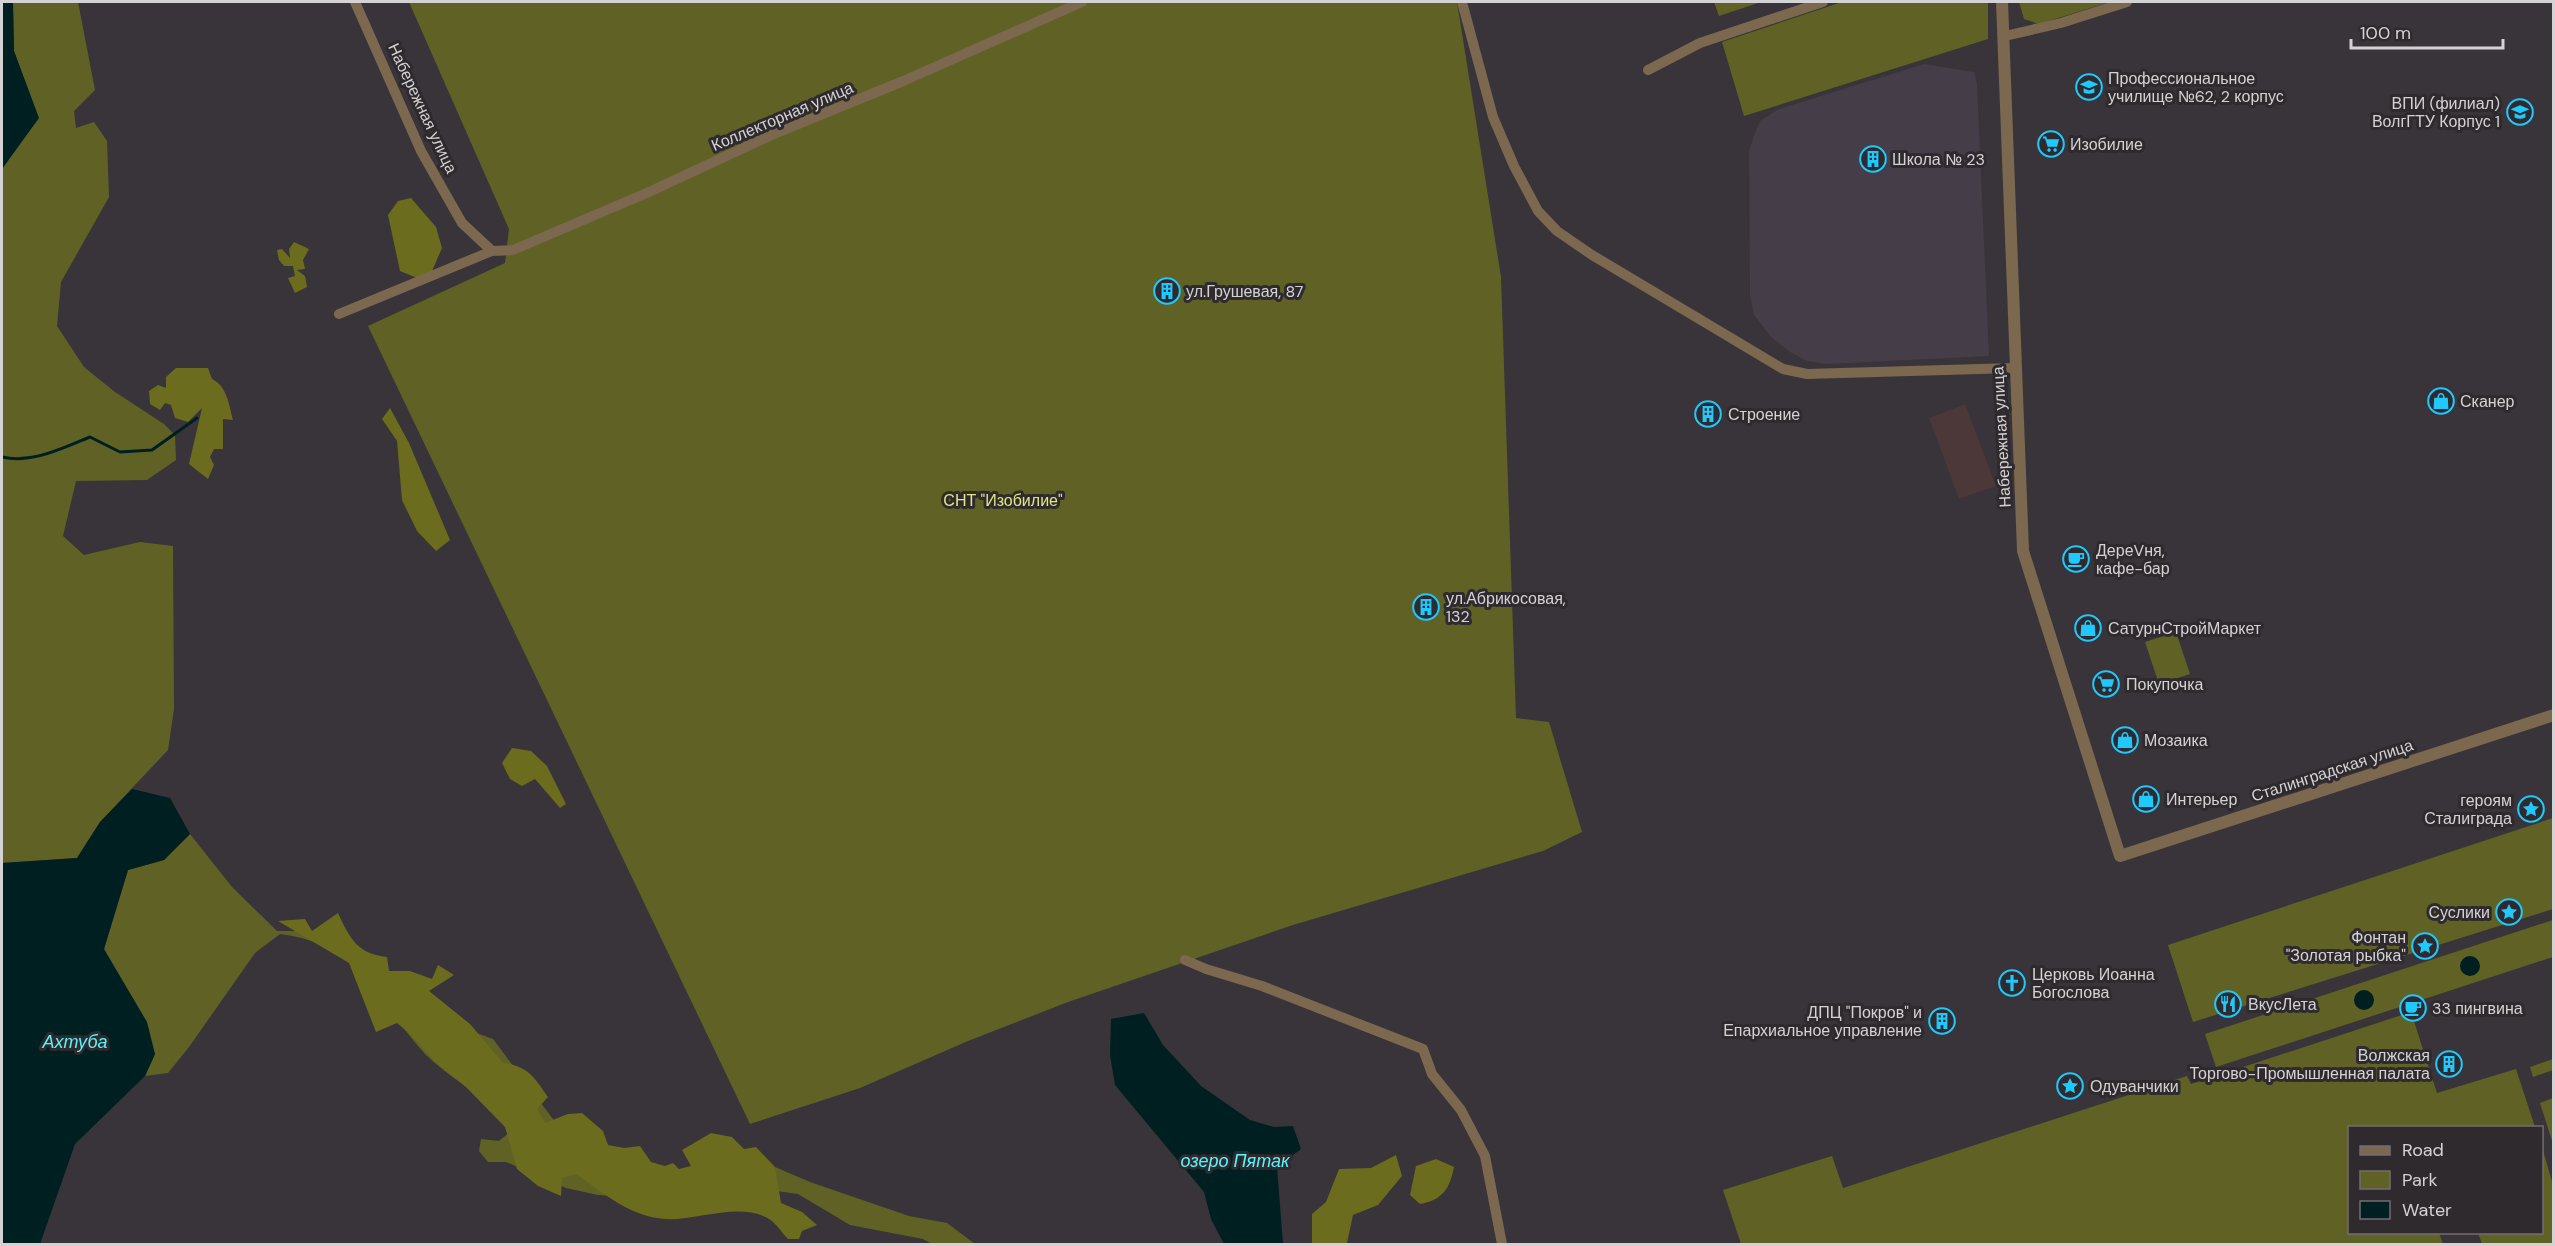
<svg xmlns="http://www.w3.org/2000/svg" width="2555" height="1246" font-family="'DM Sans',sans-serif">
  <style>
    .built { fill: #453d47 }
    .industrial { fill: #4c3739 }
    .green { fill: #606225 }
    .forest { fill: #6b6c1d }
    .water { fill: #001f21 }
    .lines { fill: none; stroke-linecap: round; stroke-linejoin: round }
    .stream { stroke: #001f21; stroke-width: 3 }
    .minor { stroke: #7b684f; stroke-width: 10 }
    .tertiary { stroke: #7b684f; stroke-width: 12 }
    .labels { text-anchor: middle; stroke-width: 6; stroke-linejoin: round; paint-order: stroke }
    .poi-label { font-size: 16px; fill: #d5d2d5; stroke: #2e2a2e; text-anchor: start }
    .street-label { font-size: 16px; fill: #d5d2d5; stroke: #2e2a2e }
    .park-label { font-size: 16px; fill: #e2e67c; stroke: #2e2a2e }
    .water-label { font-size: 18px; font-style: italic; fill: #59f5fd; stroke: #2e2a2e }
  </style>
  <rect width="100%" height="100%" fill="#383439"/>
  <path class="built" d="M1924,64l50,8 3,12 12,272 -162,8 -20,-3 -17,-9 -19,-15 -17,-22 -4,-19 -1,-145 7,-21 5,-10 18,-11z"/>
  <path class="industrial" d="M1965,404l31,82 -37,13 -30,-81z"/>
  <path class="green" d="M13,2h65l17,88 -21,21 2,17 18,-6 13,19 2,56 -48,85 -4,44 27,41 31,25 49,32 11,11 1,25 -29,20 -71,1 -13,55 21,19 56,-13 33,4 1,163 -6,41 -68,72 -23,36 -75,5v-694l36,-51 -24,-67z
    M409,2h1048l44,275 15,441 33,4 33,110 -39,19 -250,74 -225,77 -100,39 -108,47 -110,36 -382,-798 137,-63 4,-34z
    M1714,2h47l-42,14z
    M1842,2h146v37l-244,77 -22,-74z
    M2019,2h91l-71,22 -15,-5z
    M2176,632l14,42 -31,10 -14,-42z
    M2553,818v91l-360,113 -25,-77z
    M190,834l42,53 45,44h44l124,91 48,17 104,139 129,-13 49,2 35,15 99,34 38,7 28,21h-43l-9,-5 -73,-14 -52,-31 -51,-7 -104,11 -45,-3 -32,-7 -60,-26h-18l-9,-11 2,-12 18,2 11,-9c-10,-12 -19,-25 -30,-34 -17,-15 -38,-27 -54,-43 -48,-51 -65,-112 -146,-121l-25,19 -66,94 -21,26 -23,3 10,-22 -51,-105 24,-79 36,-10z
    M2553,920v37l-337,110 -11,-33z
    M2411,1012l26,81 79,-24 19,58 -185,1v104l89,1 4,11h-702l-18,-54 109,-34 11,32 344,-112 4,8z
    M2553,1059v11l-20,7 -3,-10z
    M2553,1098h1l-1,46 -13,-41z
    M2542,1147l11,38v59h-71l-4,-11 64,-1z"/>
  <path class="forest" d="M411,198l25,29 6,21 -10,23 -15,7 -17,-7 -12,-56 10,-14z
    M294,242l15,7 -6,11 2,9 -8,1 8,6 2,11 -12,6 -7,-15 7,-2 -2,-10h-9l-5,-6 -2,-10 5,-1 8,9 -1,-9z
    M176,368h32l4,11c15,7 17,26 21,41l-10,-1v30h-9l-4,8 4,8 -6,14 -19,-15 13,-56 -14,14 -13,-4 -4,-13 -6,-2 -5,7 -10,-6 -1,-13 9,-6 8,3v-11z
    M390,408l19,35 41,97 -14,11 -19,-20 -15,-31 -5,-59 -15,-22z
    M512,748l19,3 16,15 19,38 -6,4 -25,-29 -13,7 -12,-7 -8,-16z
    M338,913c12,26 20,41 49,44l2,14h21l22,8 6,-14 16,10 -25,16 41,33 33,39c25,3 31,14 45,34l-11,12 8,14 23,-9 14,-1 21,18 5,14 16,3 16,-2 11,16 14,4 8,-3 6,6 12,-3 -9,-16 29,-17 21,4 12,12 12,-2 19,20 6,36 21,9 15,13 -15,6 -3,8h-11c-6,-6 -12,-16 -19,-20 -29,-18 -73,2 -104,0 -34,-2 -62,-26 -89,-45l-14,4 -1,18 -23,-10 -21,-17 -12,-42 -39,-40 -31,-25 -25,-28 -13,-11 -21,9 -27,-69 -71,-42 27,-2 7,12z
    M1396,1155l6,21 -24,29 -25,10 -6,28 4,1h-39v-30l14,-12 13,-33 32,-1z
    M1436,1159l18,8c-4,21 -11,33 -34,37l-10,-9 6,-29z"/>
  <path class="water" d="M2,2h11l1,49 25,67 -37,51z
    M132,789l38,9 20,36 -26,26 -36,10 -24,79 43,73 8,32 -10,22 -70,68 -35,100h-38v-381l75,-5 23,-36z
    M2460 966a10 10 0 1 1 20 0a10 10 0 1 1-20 0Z
    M2354 1000a10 10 0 1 1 20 0a10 10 0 1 1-20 0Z
    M1144,1013l19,32 38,41 49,34 24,7 19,-1 8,23 -24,18 6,77h-59l-13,-25 -7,-27 -89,-107 -5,-30 1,-36z"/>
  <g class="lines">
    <path class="stream" d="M2,457c30,7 60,-9 88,-20l30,15 32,-2 45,-32"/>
    <path class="minor" d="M355,2l66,149 41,72 30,28
      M1462,2l31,115 21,49 24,45 19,20 35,24 191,114 24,5 207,-6
      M2005,36l56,-13 66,-21
      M1648,70l52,-27 123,-41
      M339,314l153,-63 21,-1 136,-58 127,-59 125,-51 181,-80
      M1185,960l21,9 56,17 161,63 9,25 29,36 24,46 17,88"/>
    <path class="tertiary" d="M2002,2l21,549 97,305 434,-141"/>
  </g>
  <defs>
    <g id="school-ring" transform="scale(1.35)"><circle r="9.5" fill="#2e2a2e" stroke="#20c9fd" stroke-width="1.5"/><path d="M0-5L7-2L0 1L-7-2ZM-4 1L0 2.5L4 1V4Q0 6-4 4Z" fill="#20c9fd"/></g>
    <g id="university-ring" transform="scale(1.35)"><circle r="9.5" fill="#2e2a2e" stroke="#20c9fd" stroke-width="1.5"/><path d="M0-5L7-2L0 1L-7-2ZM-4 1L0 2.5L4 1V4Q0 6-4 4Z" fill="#20c9fd"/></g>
    <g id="supermarket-ring" transform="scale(1.35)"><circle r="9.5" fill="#2e2a2e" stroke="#20c9fd" stroke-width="1.5"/><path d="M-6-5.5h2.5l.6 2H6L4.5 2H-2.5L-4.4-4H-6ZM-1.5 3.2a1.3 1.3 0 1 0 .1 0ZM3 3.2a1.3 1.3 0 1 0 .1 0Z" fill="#20c9fd"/></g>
    <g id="building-ring" transform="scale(1.35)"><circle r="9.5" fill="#2e2a2e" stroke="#20c9fd" stroke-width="1.5"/><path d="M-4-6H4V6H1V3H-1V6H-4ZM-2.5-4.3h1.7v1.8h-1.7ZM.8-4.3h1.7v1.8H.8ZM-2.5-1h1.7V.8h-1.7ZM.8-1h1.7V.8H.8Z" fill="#20c9fd"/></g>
    <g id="shop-ring" transform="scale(1.35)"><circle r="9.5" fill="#2e2a2e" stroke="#20c9fd" stroke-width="1.5"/><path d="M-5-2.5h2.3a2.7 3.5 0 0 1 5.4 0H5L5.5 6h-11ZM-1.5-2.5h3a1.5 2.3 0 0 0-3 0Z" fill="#20c9fd"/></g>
    <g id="cafe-ring" transform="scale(1.35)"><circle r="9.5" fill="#2e2a2e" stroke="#20c9fd" stroke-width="1.5"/><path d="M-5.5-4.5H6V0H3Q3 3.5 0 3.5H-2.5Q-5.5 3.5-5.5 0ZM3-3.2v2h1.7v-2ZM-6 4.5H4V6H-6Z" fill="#20c9fd"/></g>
    <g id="sight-ring" transform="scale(1.35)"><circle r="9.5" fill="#2e2a2e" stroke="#20c9fd" stroke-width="1.5"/><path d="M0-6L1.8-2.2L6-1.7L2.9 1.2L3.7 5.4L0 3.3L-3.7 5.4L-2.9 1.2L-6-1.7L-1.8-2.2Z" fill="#20c9fd"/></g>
    <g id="church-ring" transform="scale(1.35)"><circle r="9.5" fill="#2e2a2e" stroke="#20c9fd" stroke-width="1.5"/><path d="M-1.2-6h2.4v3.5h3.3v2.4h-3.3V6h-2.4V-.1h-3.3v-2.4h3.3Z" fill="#20c9fd"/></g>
    <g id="restaurant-ring" transform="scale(1.35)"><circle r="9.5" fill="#2e2a2e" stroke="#20c9fd" stroke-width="1.5"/><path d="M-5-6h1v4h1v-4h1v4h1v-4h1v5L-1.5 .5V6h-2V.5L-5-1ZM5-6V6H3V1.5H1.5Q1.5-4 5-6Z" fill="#20c9fd"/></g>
  </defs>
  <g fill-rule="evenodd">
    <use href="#school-ring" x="2089" y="87"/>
    <use href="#university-ring" x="2520" y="112"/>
    <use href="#supermarket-ring" x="2051" y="144"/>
    <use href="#building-ring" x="1873" y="159"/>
    <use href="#building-ring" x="1167" y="291"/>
    <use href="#shop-ring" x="2441" y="401"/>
    <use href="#building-ring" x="1708" y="414"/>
    <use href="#cafe-ring" x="2076" y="559"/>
    <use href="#building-ring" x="1426" y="607"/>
    <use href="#shop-ring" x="2088" y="628"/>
    <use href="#supermarket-ring" x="2106" y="684"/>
    <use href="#shop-ring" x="2125" y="740"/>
    <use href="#shop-ring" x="2146" y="799"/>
    <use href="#sight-ring" x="2531" y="809"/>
    <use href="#sight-ring" x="2509" y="912"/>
    <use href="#sight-ring" x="2425" y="946"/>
    <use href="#church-ring" x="2012" y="983"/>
    <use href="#restaurant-ring" x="2228" y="1004"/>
    <use href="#cafe-ring" x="2413" y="1008"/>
    <use href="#building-ring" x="1942" y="1021"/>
    <use href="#building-ring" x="2449" y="1064"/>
    <use href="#sight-ring" x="2070" y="1086"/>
  </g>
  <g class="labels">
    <g class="poi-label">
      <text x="2108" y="84">Профессиональное<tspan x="2108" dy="18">училище №62, 2 корпус</tspan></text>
      <text x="2500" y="109" text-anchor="end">ВПИ (филиал)<tspan x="2500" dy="18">ВолгГТУ Корпус 1</tspan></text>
      <text x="2070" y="150">Изобилие</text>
      <text x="1892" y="165">Школа № 23</text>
      <text x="1186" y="297">ул.Грушевая, 87</text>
      <text x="2460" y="407">Сканер</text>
      <text x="1728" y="420">Строение</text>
      <text x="2096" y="556">ДереVня,<tspan x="2096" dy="18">кафе-бар</tspan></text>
      <text x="1446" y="604">ул.Абрикосовая,<tspan x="1446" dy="18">132</tspan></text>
      <text x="2108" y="634">СатурнСтройМаркет</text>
      <text x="2126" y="690">Покупочка</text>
      <text x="2144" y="746">Мозаика</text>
      <text x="2166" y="805">Интерьер</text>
      <text x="2512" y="806" text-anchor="end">героям<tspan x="2512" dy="18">Сталиграда</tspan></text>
      <text x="2490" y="918" text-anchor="end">Суслики</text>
      <text x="2406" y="943" text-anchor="end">Фонтан<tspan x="2406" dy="18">"Золотая рыбка"</tspan></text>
      <text x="2032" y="980">Церковь Иоанна<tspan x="2032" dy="18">Богослова</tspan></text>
      <text x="2248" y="1010">ВкусЛета</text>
      <text x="2432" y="1014">33 пингвина</text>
      <text x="1922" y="1018" text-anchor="end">ДПЦ "Покров" и<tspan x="1922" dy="18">Епархиальное управление</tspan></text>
      <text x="2430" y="1061" text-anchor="end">Волжская<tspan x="2430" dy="18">Торгово-Промышленная палата</tspan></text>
      <text x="2090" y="1092">Одуванчики</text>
    </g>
    <g class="street-label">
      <text transform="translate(423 108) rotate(65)" y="6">Набережная улица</text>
      <text transform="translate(782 116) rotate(-23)" y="6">Коллекторная улица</text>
      <text transform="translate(2001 437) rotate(-93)" y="6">Набережная улица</text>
      <text transform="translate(2332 770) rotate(-18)" y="6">Сталинградская улица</text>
    </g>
    <g class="park-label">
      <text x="1003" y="506">СНТ "Изобилие"</text>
    </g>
    <g class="water-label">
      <text x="75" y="1048">Ахтуба</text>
      <text x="1235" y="1167">озеро Пятак</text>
    </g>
  </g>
  <rect width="2555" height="1246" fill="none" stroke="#d5d2d5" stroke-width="6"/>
  <rect x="2348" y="1126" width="195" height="108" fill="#2e2a2e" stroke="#716d71" stroke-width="1.5"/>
  <rect x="2360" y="1146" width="30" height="9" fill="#7b684f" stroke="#716d71" stroke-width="1.5"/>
  <text x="2402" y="1156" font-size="18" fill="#d5d2d5">Road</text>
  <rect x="2360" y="1171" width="30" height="18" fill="#606225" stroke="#716d71" stroke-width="1.5"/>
  <text x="2402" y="1186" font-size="18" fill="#d5d2d5">Park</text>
  <rect x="2360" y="1201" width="30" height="18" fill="#001f21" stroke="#716d71" stroke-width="1.5"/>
  <text x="2402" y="1216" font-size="18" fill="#d5d2d5">Water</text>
  <path d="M2351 39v9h152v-9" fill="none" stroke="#d5d2d5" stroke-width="3"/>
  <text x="2360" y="39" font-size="18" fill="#d5d2d5" stroke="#2e2a2e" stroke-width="4.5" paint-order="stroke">100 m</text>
</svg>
